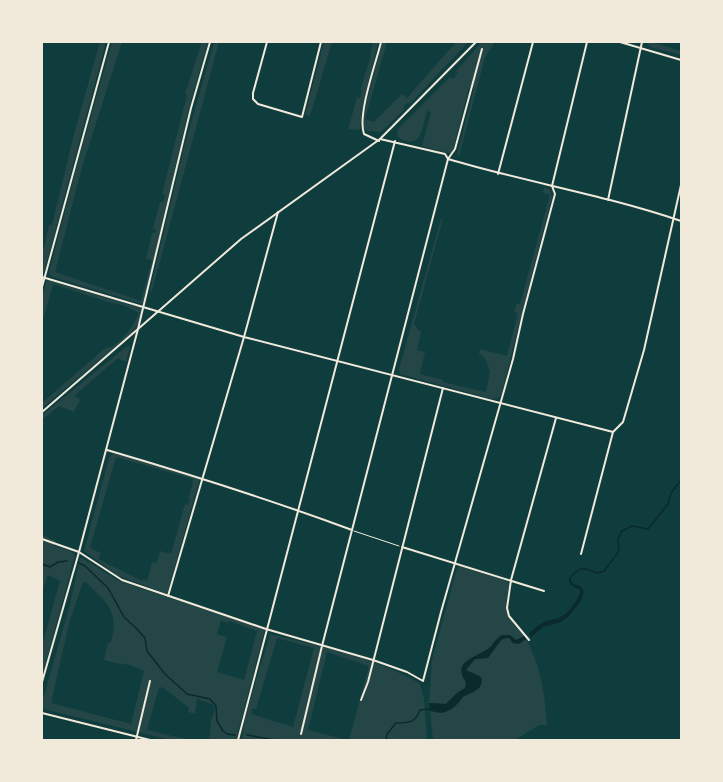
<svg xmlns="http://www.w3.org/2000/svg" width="723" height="782" font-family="'Open Sans',sans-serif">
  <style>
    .green { fill: #244646; fill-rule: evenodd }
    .water { fill: #0a2a2b }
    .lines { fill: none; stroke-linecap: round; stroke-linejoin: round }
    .stream { stroke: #0a2a2b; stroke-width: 1.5 }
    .path { stroke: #f1e9da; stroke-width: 1 }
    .minor { stroke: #f1e9da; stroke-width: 2 }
    .tertiary { stroke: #f1e9da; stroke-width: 2 }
  </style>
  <rect width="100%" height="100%" fill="#0f3d3e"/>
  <path class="green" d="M100,42h6l-61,227 -3,6v-27h2l5,-23h3l22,-91z
    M112,42h10l-40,125 -27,105 86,29 11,-41 -6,-1 6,-26h3l1,-3 -3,-2 7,-26h3l2,-7 -3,-1 25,-99 -2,-1 17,-52h6l-19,66 -45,194 -2,2 -89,-27 -4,-4 29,-111z
    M214,42h5l-67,249 -2,-1 34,-142z
    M324,42h8l-22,74 -5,-1z
    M373,42h5l-17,73 -1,15 -12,-1 9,-31h3l2,-8h-2l11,-34 -1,-1z
    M382,42h5l-22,77 9,3 28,-28 5,4 49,-56h12l-58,62 -2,-2 -5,5 2,2 -24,23 -13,-1 -4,-2 -1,-12z
    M482,42h13l-10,15 -26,99 -2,-1 17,-67 -5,-1 -17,67 -30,-8 9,-34 -4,-1c-5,16 -5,40 -28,27l-2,-4 1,-5 52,-52 3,2 5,-6 -2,-2z
    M646,42h6l29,9v4l-31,-8z
    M544,187l6,3 2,7 -51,198 -3,3 -6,1 -92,-25 -1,-5 42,-150 2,-1 -29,106 4,6 3,2 -4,18 8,2 -5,22 23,6v2l43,10 4,-21 -1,-1 -2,-8 -5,-7 -3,-1 1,-5 27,7 11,-43 -4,-1 3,-9 3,1 30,-109 -7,-2z
    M47,280l93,28 3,4 -5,12 -7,10 -89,74v-5l63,-55c14,0 28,-22 34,-35l-16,-8 -15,-3 -55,-18 -9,33 -2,-1v-18z
    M130,346l-4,16 -8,-4 -44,38 6,4 -6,12 -15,-6 -17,14v-5l84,-68z
    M113,453l87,25 -33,116 -50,-19 -33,-24 25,-93zM116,457l77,22 -1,4 1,1 -5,14h2l-2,7 -3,-1 -14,50 -11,-3 -3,12 -5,-1 -5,19 -4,-2 -1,2 -44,-22 3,-6 -11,-5z
    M42,535l14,6 -2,5 17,5 4,4 -33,122v-32l18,-64 -12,-6 -6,15z
    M82,558l37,23 146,48 -29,111h-27l2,-19 4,-13 -3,-4 -15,-5 -2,15 -7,-2 1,-4 -25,-20 -5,-1 -12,43 43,10h-19l-128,-31 -1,-6 28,-99 10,-45zM83,582l4,1c21,22 32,27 24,59l-3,1 -4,17 20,5 1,-2 19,8 -13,53 -80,-21 18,-80zM221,620l7,3 1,-2 28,10 -13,49 -27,-8 10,-35 -10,-3z
    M460,565l47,16 2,4c-5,29 -4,29 16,51l-9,4 -9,-5 -18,13 -21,12 -4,3 -2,13 4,6 -1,6 -8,5 -11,11 -17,-1 3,-43 25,-92z
    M270,634c47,12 110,24 150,50l4,15 3,41h-78l20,-74 -42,-14 -19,78 40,10h-106l3,-22zM277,638l37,10 -21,79 -42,-13 2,-6 3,1z
    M506,638h3l4,5 5,1 8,-5c16,30 18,52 21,86h-8l-24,15h-82l-3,-29 11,2 17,-9 5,-7 10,-4 1,-20 -6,-1 -2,-3 9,-10c20,0 16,-16 31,-21z"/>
  <path class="water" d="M569,580h2l2,4 7,2 4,5 -3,10 -12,15 -8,6 -18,5 -12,10 -2,-4c5,-4 11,-10 18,-12 6,-2 12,-2 17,-6 5,-2 17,-20 16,-25l-9,-5z
    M502,635h8l6,5 9,-4 1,3 -7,5 -6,-1 -4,-5 -7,1 -14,19 -13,1 -9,11 15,7c4,15 -12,14 -19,21 -5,6 -9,12 -17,14 -5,2 -10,-1 -15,-1l-1,-8 17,1 11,-11 8,-5 1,-6c-15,-21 10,-24 22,-33 5,-4 7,-10 14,-14z"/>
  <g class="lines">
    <path class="stream" d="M79,563l6,3 23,22 16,29 12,11 9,10 2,13 18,23 22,20 23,5 6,7 1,15 6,10 4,3 8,1
      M42,564l8,3 8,-5 9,-1
      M570,582v-4c10,-12 14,-11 27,-5l7,-2 15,-20 -1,-12 4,-8 10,-5 16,3 20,-25 3,-11 10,-13
      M247,735l28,5
      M386,740l1,-6 9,-11c13,0 19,0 24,-13l10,-1"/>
    <path class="path" d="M354,531l45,15"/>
    <path class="minor" d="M267,42l-14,51v6l5,5 44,13 19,-75
      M620,42l61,18
      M380,139l65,15 3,5c77,23 157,36 233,62
      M379,141l-15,-7c-7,-19 12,-71 17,-92
      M498,174l35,-132
      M608,200l34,-158
      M42,277l202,60 369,95
      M42,287l67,-245
      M42,412l96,-83 53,-221 19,-66
      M107,450c82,24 164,50 245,80
      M42,539l37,13 43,28 144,49 107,31 34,12 16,9 18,-69 72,-253 10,-45 32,-120 -3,-8 35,-144
      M402,547l142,44
      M581,554l32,-122 10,-10 21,-72 37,-165
      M168,596l76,-259 34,-125
      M529,640l-20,-24 -2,-8 4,-28 45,-162
      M361,700l7,-18 75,-294
      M42,713l108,27
      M301,734l21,-88 126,-487 7,-10 27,-100
      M136,740l14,-59
      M238,740l157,-599"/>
    <path class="tertiary" d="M42,682l37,-130 59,-223 103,-90 139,-100 96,-97"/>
  </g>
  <rect width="723" height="782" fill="none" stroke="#f1e9da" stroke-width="86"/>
</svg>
